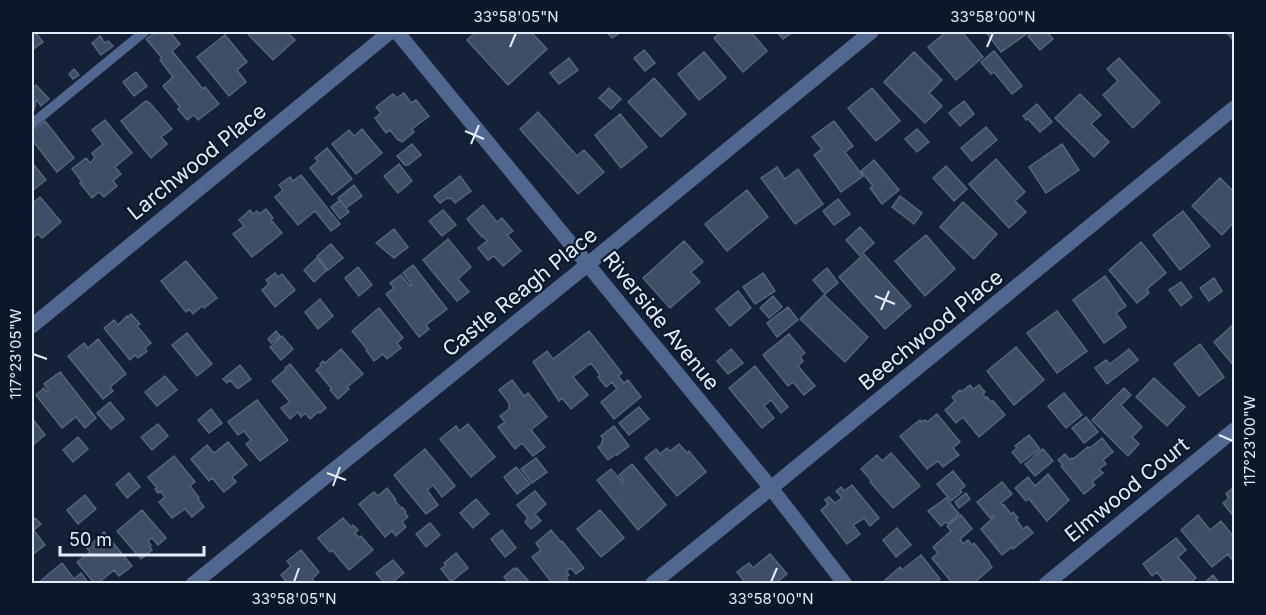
<svg xmlns="http://www.w3.org/2000/svg" width="1266" height="615" font-family="Inter,sans-serif">
  <style>
    .building { fill: #3f4e66; stroke: #55657e; stroke-width: 1.5 }
    .lines { fill: none; stroke-linecap: round; stroke-linejoin: round }
    .service { stroke: #506890; stroke-width: 10 }
    .minor { stroke: #506890; stroke-width: 15 }
    .ticks { fill: none; stroke: #e3ecfb; stroke-width: 2 }
    .labels { text-anchor: middle; stroke-width: 4.5; stroke-linejoin: round; paint-order: stroke }
    .street-label { font-size: 21px; fill: #e3ecfb; stroke: #0b182c }
    .neatline { fill: none; stroke: #e3ecfb; stroke-width: 2 }
    .ticks-label { font-size: 15px; text-anchor: middle; fill: #e3ecfb }
  </style>
  <rect width="100%" height="100%" fill="#142137"/>
  <path class="building" d="M32,32h3l8,10 -11,8z
    M156,32h14l10,12 -8,7 31,38 2,-2 14,17 -21,16 -4,-5 -7,5 -9,-11 2,-2 -17,-21 10,-9 -13,-17 2,-2 -16,-19z
    M246,32h41l8,8 -22,20z
    M476,32h55l16,17 -39,36 -41,-45z
    M607,32h14l-9,6z
    M721,32h30l16,19 -24,21 -29,-34z
    M777,32h16l-10,7z
    M946,32h16l21,25 -27,23 -28,-33z
    M986,32h43l-28,20z
    M1033,32h14l6,7 -13,11 -12,-14z
    M1226,32h8v5l-2,2z
    M225,35l22,27 -10,8 9,12 -17,14 -32,-39z
    M100,36l5,7 3,-2 5,5 -12,9 -9,-12z
    M644,50l11,13 -10,8 -11,-13z
    M994,51l28,35 -10,8 -18,-22 -3,2 -10,-12z
    M704,52l22,26 -27,22 -21,-26z
    M914,52l28,28 -13,13 13,13 -17,17 -41,-41z
    M569,58l9,12 -19,14 -9,-11z
    M1119,58l41,44 -27,26 -30,-33 15,-14 -11,-12z
    M74,69l5,6 -6,4 -4,-5z
    M136,72l11,14 -13,10 -11,-14z
    M654,78l32,36 -25,23 -33,-35z
    M36,85l13,14 -8,7 -9,-12v-5z
    M609,88l12,11 -10,10 -12,-11z
    M872,88l28,33 -24,20 -28,-33z
    M404,93l7,10 5,-3 13,16 -17,13 2,3 -12,10 -3,-3 -1,1 -8,-10 -4,3 -11,-15 6,-5 -5,-6 17,-13 4,4z
    M1080,94l21,21 -10,9 18,18 -15,15 -39,-39z
    M32,100l4,1 -2,9 -2,-1z
    M146,101l4,2 22,26 -11,8 6,7 -16,14 -30,-37z
    M964,101l10,13 -14,12 -11,-13z
    M1037,104l15,18 -12,10 -12,-13 -2,1 -3,-4z
    M538,112l39,44 7,-6 20,22 -26,22 -58,-65z
    M620,114l27,33 -26,21 -26,-33z
    M105,120l27,33 -17,14 6,7 -8,7 4,5 -13,11 -5,-5 -7,6 -12,-15 2,-1 -10,-13 14,-11 4,5 5,-5 -3,-5 11,-9 -11,-14z
    M45,121l29,37 -17,14 -25,-32v-8z
    M834,121l19,25 -8,6 18,24 -22,16 -27,-37 8,-6 -10,-12z
    M986,127l11,13 -25,21 -11,-13z
    M362,129l20,24 -26,21 -24,-30 17,-14 5,6z
    M917,129l12,13 -12,10 -12,-13z
    M412,144l9,11 -13,10h-3l-8,-9z
    M1062,144l17,26 -33,23 -17,-26z
    M327,148l25,31 -20,16 -22,-27 8,-7 -3,-3z
    M996,159l29,33 -10,9 11,11 -17,16 -40,-44z
    M874,160l25,30 -17,14 -12,-16 3,-2 -12,-15z
    M399,164l13,17 -14,12 -14,-17z
    M34,165l12,15 -14,11v-23z
    M946,166l21,23 -13,12 -21,-23z
    M777,167l8,12 13,-10 25,35 -28,20 -34,-46z
    M301,175l39,49 -9,7 -16,-20 -17,14 -23,-28 8,-7 -4,-5 11,-8 3,4z
    M460,176l11,15 -16,12 -4,-5 -3,1 -1,-1 -7,5 -6,-7z
    M1220,178l14,14v30l-12,13 -30,-29z
    M354,185l8,11 -16,12 -8,-10z
    M747,190l21,27 -41,34 -22,-27z
    M900,196l22,17 -8,11 -22,-17z
    M40,197l21,25 -19,16 -4,-4 -6,5v-29l2,-2 -2,-4z
    M838,199l12,15 -16,11 -11,-14z
    M340,200l9,12 -9,7 -9,-12z
    M963,202l34,32 -23,25 -34,-32z
    M483,205l14,17 5,-4 11,13 -6,4 14,16 -18,15 -9,-10 -6,4 -10,-12 9,-7 -4,-5 -1,1 -15,-18z
    M266,209l7,9 -2,2 11,13 -30,24 -19,-23 11,-8 -5,-6 11,-10 3,4 4,-3 2,3z
    M443,210l13,15 -14,11 -13,-15z
    M1183,211l27,35 -30,24 -27,-35z
    M860,227l14,16 -11,10 48,53 -26,23 -46,-52 22,-20 -15,-17z
    M394,229l14,18 -14,11 -18,-15z
    M926,235l29,34 -30,27 -30,-35z
    M448,239l23,28 -13,12 11,13 -12,9 -34,-41z
    M684,241l19,21 -12,10 9,10 -30,26 -27,-30z
    M1141,242l25,31 -19,16 2,4 -12,10 -28,-33z
    M331,244l12,14 -15,12 -11,-14z
    M317,258l10,12 -13,12 -10,-12z
    M186,261l31,37 -13,10 -2,-2 -9,8 -4,-5 -3,3 -25,-31z
    M413,265l34,44 -21,16 3,4 -10,8 -33,-43 8,-6 -4,-5 11,-8 9,11 2,-1 -9,-12z
    M358,267l14,18 -13,11 -14,-18z
    M827,268l11,15 -13,11 -12,-14z
    M275,273l3,4 4,-3 13,16 -20,17 -13,-17 7,-6 -3,-4z
    M763,273l12,18 -20,13 -12,-17z
    M1105,276l21,30 -10,7 10,14 -22,16 -31,-43z
    M1214,278l8,13 -13,10 -9,-13z
    M1181,282l11,15 -11,9 -12,-16z
    M738,291l13,17 -21,18 -14,-17z
    M824,295l44,42 -23,25 -45,-43z
    M773,296l9,11 -13,11 -9,-10z
    M320,299l13,17 -15,13 -13,-17z
    M788,307l10,13 -21,17 -10,-14z
    M379,308l24,30 -6,5 4,5 -14,11 -4,-5 -9,7 -8,-11 1,-1 -15,-18z
    M1057,311l30,40 -30,22 -30,-40z
    M131,314l9,10 -3,2 14,17 -6,5 2,3 -9,7 -3,-3 -5,5 -26,-32 10,-8 4,5 9,-9 1,1z
    M1234,324v42l-20,-24z
    M276,331l4,5 -9,7 -3,-4z
    M589,331l33,42 -4,3 6,7 4,-3 13,17 -27,22 -13,-17 16,-13 -5,-7 -6,5 -8,-10 2,-2 -9,-12 -18,14 15,18 -17,14 -9,-11 -3,3 -26,-39 14,-11 6,8z
    M187,333l25,31 -15,12 -25,-31z
    M789,334l16,19 -5,4 3,4 -5,5 17,20 -11,9 -11,-13 -5,4 -25,-31z
    M282,336l11,13 -12,11 -11,-13z
    M98,339l28,35 -16,13 3,4 -10,8 -35,-43 16,-13 4,5z
    M1200,344l24,33 -25,19 -25,-32z
    M1016,347l28,33 -30,25 -27,-34z
    M341,349l22,25 -16,13 2,2 -11,10 -8,-9 2,-1 -16,-19 5,-4 -1,-2 3,-3 2,2z
    M731,349l12,14 -15,11 -11,-13z
    M1129,349l9,11 -31,24 -12,-16 11,-8 4,4z
    M290,364l36,44 -6,5 -2,-1 -8,7 -5,-6 -4,4 -3,-5 -8,7 -9,-11 9,-6 -18,-21 14,-12 -1,-1z
    M240,365l11,14 -12,9h-2l-7,-8 -3,3 -4,-4z
    M755,366l33,41 -7,6 -10,-13 -7,6 10,12 -12,10 -33,-40z
    M60,372l36,46 -11,10 -9,-11 -14,11 -26,-33 8,-7 2,3 3,-1 -5,-6z
    M165,376l12,14 -20,16 -12,-14z
    M1154,378l31,29 -18,19 -31,-29z
    M512,380l12,16 4,-3 19,24 -16,13 14,17 -12,9 -11,-13 -7,6 -17,-22 7,-5 -5,-6 9,-7v-6l-10,-13z
    M970,385l3,4 6,-4 6,7 -2,2 3,5 1,-2 4,5 2,-1 12,14 -26,22 -16,-20 -7,6 -11,-13 10,-9 -3,-4 8,-7 1,2z
    M1124,388l7,7 -10,10 21,22 -10,10 7,7 -11,12 -36,-36z
    M1064,393l18,22 -16,13 -18,-22z
    M257,400l31,40 -28,21 -14,-17 5,-4 -7,-9 -6,4 -10,-13z
    M110,402l14,17 -13,10 -14,-16z
    M639,407l10,12 -20,16 -10,-12z
    M211,409l11,14 -13,10 -11,-13z
    M937,414l23,28 -7,6 6,7 -16,12 -5,-6 -11,8 -27,-33 20,-16 1,2 4,-2 2,2z
    M1086,417l12,15 -14,11 -12,-15z
    M32,418l13,17 -13,11z
    M158,424l10,12 -16,14 -11,-13z
    M468,424l27,33 -24,20 -31,-38 16,-13 3,5z
    M614,426l15,20 -12,9 -1,-1 -8,6 -10,-13 3,-2 2,-7 -2,-2z
    M1029,435l11,14 -19,14 -9,-11 5,-4 -2,-2z
    M78,437l10,12 -15,13 -10,-12z
    M1102,438l11,14 -10,8 3,4 -7,5 4,4 -11,9 3,3 -11,9 -23,-28 2,-1 -5,-5 7,-6 5,6 2,-2 1,1 15,-12 2,1z
    M228,442l19,23 -15,12 4,5 -12,10 -12,-14 -3,3 -18,-22 16,-14 7,8z
    M679,444l8,9 2,-2 17,21 -29,24 -32,-38 11,-9 4,5 7,-6 3,3z
    M425,449l30,37 -13,11 -9,-12 -6,5 11,15 -12,9 -32,-39z
    M1043,449l10,12 -18,15 -10,-12z
    M891,453l29,33 -27,22 -23,-26 1,-2 -10,-11 16,-14 5,6z
    M174,456l21,26 -5,4 9,12 -1,1 6,8 -12,10 -7,-8 -13,9 -13,-16 6,-5 -5,-6 -2,2 -3,-4 2,-1 -9,-11z
    M536,458l11,14 -15,11 -11,-14z
    M632,464l34,41 -28,25 -41,-50 14,-11 12,14 1,-2 -5,-6z
    M516,467l14,17 -13,10 -13,-17z
    M953,471l12,15 -5,4 2,2 -11,9 -14,-17z
    M129,473l11,14 -13,11 -11,-14z
    M1048,474l21,26 -22,21 -18,-22 -3,2 -11,-13 13,-11 7,9z
    M1002,482l10,12 -11,9 2,3 1,-1 7,9 2,-2 5,6 -2,1 7,10 4,-3 6,7 -20,16 -1,-2 -10,8 -21,-26 13,-12 -1,-1 -3,2 -13,-16z
    M852,485l27,33 -9,8 -6,-8 -11,7 7,9 -13,10 -26,-34 7,-6 -3,-4 4,-3 6,6 7,-5 -6,-7 5,-4 3,4z
    M1234,487v30l-11,-14 6,-5 -3,-4z
    M387,488l9,12 -1,1 6,7 1,-1 4,5 -1,1 3,4 -6,5 4,5 -10,9 -4,-5 -7,6 -26,-33 15,-12 4,4z
    M535,491l11,13 -11,10 6,7 -10,8 -6,-7 3,-4 -11,-13z
    M966,493l4,6 -11,9 -4,-6z
    M85,495l11,14 -18,15 -11,-14z
    M946,498l13,16 -11,10 -2,-2 -5,4 -13,-15z
    M476,499l13,15 -16,14 -13,-15z
    M142,510l24,28 -8,7 -6,-7 -4,3 3,4 -1,2 2,3 -11,9 -24,-28z
    M600,510l24,28 -23,19 -24,-28z
    M961,515l11,14 -12,10 3,5 5,-4 4,5 2,-2 16,20 -1,1 3,3 -19,17h-20l-21,-26 6,-5 -5,-6 18,-16 -4,-5z
    M1198,515l12,15 11,-9 13,16 -1,24 -5,-7 -16,13 -31,-37z
    M35,518l6,6 -6,5 -3,-4v-4z
    M343,518l8,9 2,-2 5,5 -3,3 4,5 2,-2 12,14 -24,20 -17,-20 -2,2 -12,-14z
    M430,523l10,12 -14,12 -10,-13z
    M32,528l13,17 -13,10z
    M897,528l14,17 -15,12 -13,-17z
    M502,530l14,18 -11,9 -14,-18z
    M551,530l10,12 1,-1 22,27 -8,6 -5,-6 -5,3 3,4 -3,2 4,7h-17l-21,-27 9,-7 -5,-7z
    M104,532l28,34 -13,10 -5,-6 -17,14h-2l-18,-22 13,-10 -3,-4z
    M1176,538l10,12 -8,7 18,21 -5,4 1,2h-26l-9,-12 -5,4 -9,-12z
    M301,550l18,22 -7,7 4,5h-28l-7,-9 10,-9 -4,-5z
    M456,553l12,15 -17,14 -10,-13 5,-4 -2,-2z
    M770,554l17,20 -9,7 1,3h-33l-9,-12 12,-9 4,5z
    M921,555l19,24 -4,3 1,2h-49l-3,-4 15,-13 2,3z
    M393,560l11,13 -14,11h-5l-9,-11z
    M62,563l12,16 7,-6 8,11h-52z
    M514,568l2,2 1,-2 14,16h-21l-6,-7z
    M1213,575l7,9h-17z"/>
  <g class="lines">
    <path class="service" d="M32,124l112,-92"/>
    <path class="minor" d="M397,32l374,456 74,96
      M32,326l358,-294
      M193,584l394,-319 284,-233
      M652,584l119,-96 463,-380
      M1046,584l188,-154"/>
  </g>
  <path class="ticks" d="M510,47l6,-14M987,47l6,-14M465,131l19,8M471,144l8,-19M875,296l20,8M881,310l8,-19M33,354l14,5M1219,435l14,6M327,473l19,7M333,486l7,-19M294,582l5,-14M771,582l6,-14"/>
  <g class="labels">
    <g class="street-label">
      <text transform="translate(197 162) rotate(-39)" y="7">Larchwood Place</text>
      <text transform="translate(520 292) rotate(-39)" y="7">Castle Reagh Place</text>
      <text transform="translate(661 321) rotate(51)" y="7">Riverside Avenue</text>
      <text transform="translate(931 330) rotate(-39)" y="7">Beechwood Place</text>
      <text transform="translate(1127 490) rotate(-39)" y="7">Elmwood Court</text>
    </g>
  </g>
  <rect width="1266" height="615" fill="none" stroke="#0b182c" stroke-width="66"/>
  <path d="M60 546v9h144v-9" fill="none" stroke="#e3ecfb" stroke-width="3"/>
  <text x="69" y="546" font-size="18" fill="#e3ecfb" stroke="#0b182c" stroke-width="4.5" paint-order="stroke">50 m</text>
  <rect x="33" y="33" width="1200" height="549" class="neatline"/>
  <g class="ticks-label">
    <text x="516" y="22">33°58'05"N</text>
    <text x="993" y="22">33°58'00"N</text>
    <text transform="translate(16 354) rotate(-90)" y="5">117°23'05"W</text>
    <text transform="translate(1250 441) rotate(-90)" y="5">117°23'00"W</text>
    <text x="294" y="604">33°58'05"N</text>
    <text x="771" y="604">33°58'00"N</text>
  </g>
</svg>
